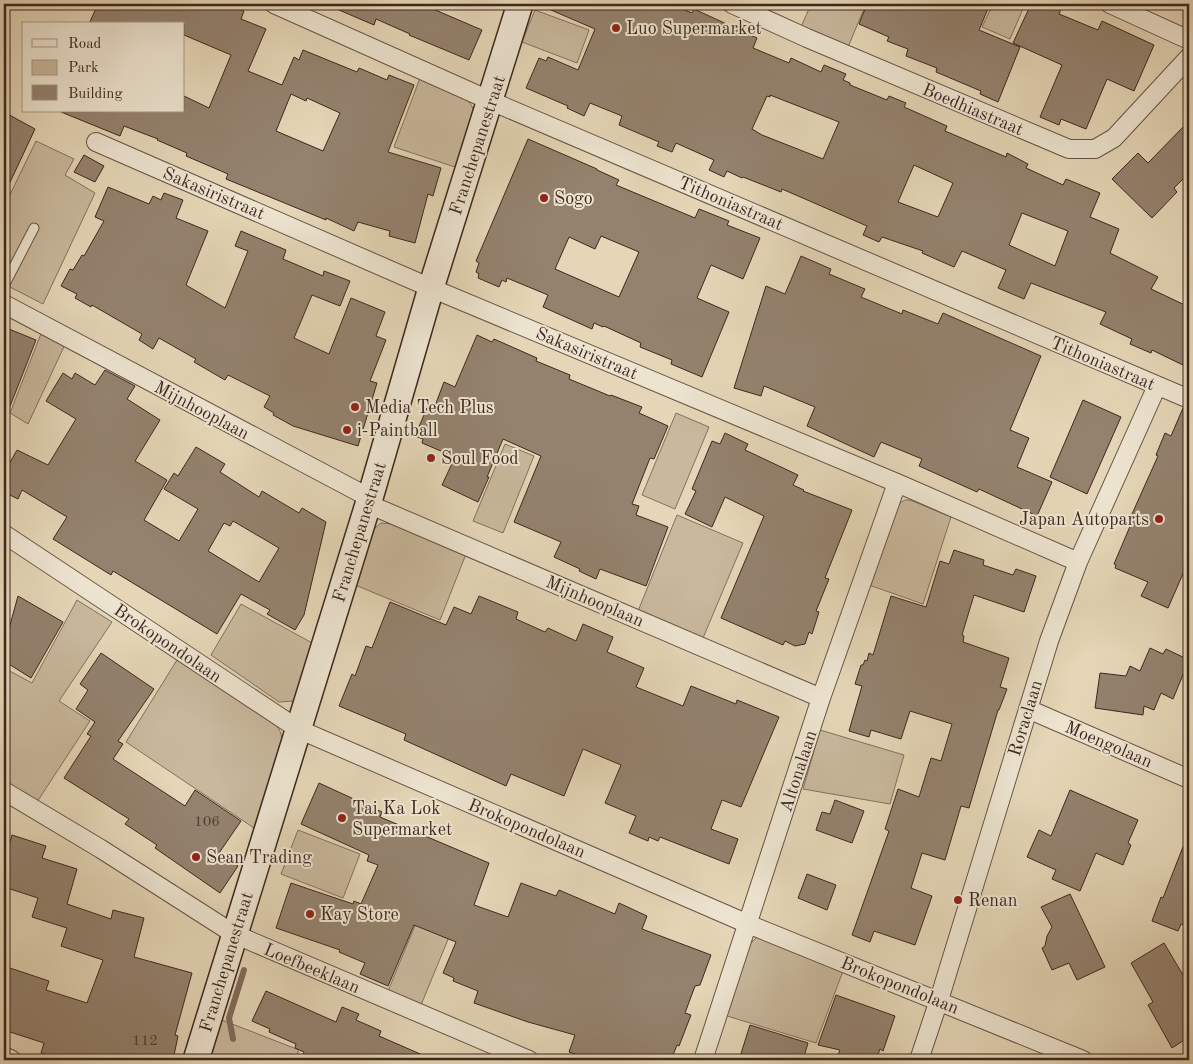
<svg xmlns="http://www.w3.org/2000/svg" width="1193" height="1064" font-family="'Old Standard TT',serif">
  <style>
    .green { fill: #c8b89c; stroke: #83705e }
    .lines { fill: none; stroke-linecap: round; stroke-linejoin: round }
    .stream { stroke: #806c5b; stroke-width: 6 }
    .building { fill: #94826e; stroke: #3e271f; fill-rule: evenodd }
    .lane-casing { stroke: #685345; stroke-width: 11 }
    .street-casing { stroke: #685345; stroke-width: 20 }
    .secondary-casing { stroke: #3e271f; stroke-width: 28 }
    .lane { stroke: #ede4d0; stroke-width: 9 }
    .street { stroke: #ede4d0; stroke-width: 18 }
    .secondary { stroke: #ede4d0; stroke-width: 25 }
    .poi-dot { fill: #8f2418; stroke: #ede4d0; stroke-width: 2 }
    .labels { text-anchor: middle; stroke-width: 4; stroke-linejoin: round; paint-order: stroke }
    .number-label { font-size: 15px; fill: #543e33 }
    .poi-label { font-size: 18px; fill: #3e271f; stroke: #ede4d0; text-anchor: start }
    .street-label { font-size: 18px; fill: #3e271f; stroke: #ede4d0 }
  </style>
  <rect width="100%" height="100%" fill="#e4d6b6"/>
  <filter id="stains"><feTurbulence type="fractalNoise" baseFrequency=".004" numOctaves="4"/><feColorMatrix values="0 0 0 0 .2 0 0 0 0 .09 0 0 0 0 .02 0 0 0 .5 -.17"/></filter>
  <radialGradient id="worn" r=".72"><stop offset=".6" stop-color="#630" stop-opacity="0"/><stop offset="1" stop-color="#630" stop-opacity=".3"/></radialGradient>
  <path class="green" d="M811,4h55l-18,43 -47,-20z
    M993,4h32l-15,35 -28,-12z
    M535,10l54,20 -12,33 -55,-21z
    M420,78c16,7 52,15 54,35l-16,55 -64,-21z
    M36,141l38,18 -9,16 30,18 -52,111 -39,-20v-77z
    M44,326l24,12 -40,86 -18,-11z
    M676,413l33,14 -34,82 -33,-14z
    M505,444l29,12 -31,77 -30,-12z
    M905,500h5l41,17 -28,87 -54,-19 27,-77 4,-5z
    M677,515l66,28 -40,95 -65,-27z
    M381,523l11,1 74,30 -26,66 -85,-35 17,-52 3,-5z
    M77,600l35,22 -53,79 31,20 -53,81 -33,-22v-112l28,15z
    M241,604l75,41 -22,56 -15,1 -68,-47z
    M177,660l97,63c8,8 9,15 7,26l-27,79 -128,-86z
    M820,730l84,25 -14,49 -87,-15z
    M298,830l62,24 -17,44 -62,-24z
    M423,906l33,14 -35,85 -33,-14z
    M757,937l86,34 -27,72 -89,-27 23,-72z
    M222,1020l77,30 -4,10h-81l-6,-2z"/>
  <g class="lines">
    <path class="stream" d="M233,1039l-4,-21 15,-48"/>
  </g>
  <path class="building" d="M98,4h127l19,7 -3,8 25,10 -18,42 34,14 12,-28 5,3 4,-10 54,22 2,-4 28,12 2,-5 25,10 -26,67 53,16 -8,28 -5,-2 -13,49 -26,-7 1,-5 -32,-9 -4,9 -28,-13v2l-100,-41 2,-5 -42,-18 1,-3 -30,-13 1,-1 -34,-13 -4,10 -59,-24 123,-1v-15l25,12 22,-53 -47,-20v-11h-95zM291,94l15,7 1,-3 33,15 -17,38 -47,-20z
    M325,4h101v2l56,24 -13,30 -60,-25 1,-1 -34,-15 -2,6z
    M537,4h133l22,9 2,-4 63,29 -4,10 36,15 2,-5 30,14 3,-7 22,9 -3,6 7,3v2l37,15 2,-4 17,7 -2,4 43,19 -2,5 61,26 1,-4 21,11 -2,4 37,17 3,-6 34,14 -10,24 29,12 -9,24 48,24 -7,12 38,18v61l-37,-18 -1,3 -21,-9 2,-5 -32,-15 6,-12 -75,-29 -7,16 -26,-11 8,-18 -44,-19 -8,16 -32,-14 1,-2 -41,-14 -3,5 -16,-7 4,-9 -85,-37 -1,3 -38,-15 -1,1 -15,-7 -3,6 -15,-7 5,-10 -38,-17 -4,9 -15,-6 2,-4 -40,-17 3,-9 -32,-13 -6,13 -17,-8 1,-2 -42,-18 13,-30 7,3 2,-4 30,13 17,-41zM770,95l69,27 -16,37 -61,-24 -10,-6 15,-33 3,1zM914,165l39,18 -15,34 -40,-15zM1022,213l46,18 -13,35 -46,-21z
    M867,4h123l-11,26 41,17 -22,55 -18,-8 1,-3 -45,-19 1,-4 -31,-12 2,-7 -21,-8 2,-4 -30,-13z
    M1031,4h32l-4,10 39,16 4,-9 52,24 -20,46 -27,-12 -21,50 -25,-10 -2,6 -19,-8 22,-52 -49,-22z
    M4,112l31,17 -31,66z
    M1189,121v52l-15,15 3,4 -25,26 -40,-39 26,-26 10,10z
    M528,139l69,30v1l22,10 -3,5 79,33 4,-9 30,12 -2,4 33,13 -17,41 -32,-14 -14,33 32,14 -27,65 -31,-13 1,-4 -32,-13 1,-4 -37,-17 -1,1 -9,-4 -2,6 -49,-22 5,-12 -41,-17 -1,4 -4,-2 -3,7 -21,-9 1,-4 -3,-2 3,-9 -3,-2zM601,236l38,16 -20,45 -64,-28 14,-32 26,12z
    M84,155l20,11 -9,16 -21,-10z
    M108,187l41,17 4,-8 8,4 3,-7 19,7 -7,18 32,13 -22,54 39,23 23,-57 -13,-5 6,-15 45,19 -3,9 40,17 1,-5 26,10 -10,25 -28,-11 -18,43 35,16 22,-56 34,14 -9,24 10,4 -16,41 7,2 -19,63 -65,-20 -20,-11 1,-2 -10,-6 6,-11 -42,-21 -3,5 -31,-18 2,-3 -37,-21 -6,11 -14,-9 3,-6 -50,-29 -1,2 -16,-9 2,-4 -16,-8 9,-17 3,1 9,-15 2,1 20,-35 -9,-4z
    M801,256l30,13 -2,5 36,15 -4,8 41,17 1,-4 35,14 5,-11 98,43 -31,74 19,8 -12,29 35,15 -15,34 -58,-27 -2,3 -58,-26 3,-7 -41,-17 -7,15 -67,-31 8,-19 -51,-21 -3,10 -27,-8 32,-102 19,8z
    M4,327l32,13 -31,79h-1z
    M477,335l15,7 2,-3 43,19 -1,3 34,14 -1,4 41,17 1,-1 31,12 -3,6 29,13 -14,33 -4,-1 -18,46 7,2 -3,9 32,12 -22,59 -46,-17 -4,10 -17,-8 1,-2 -26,-12 7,-15 -47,-20 27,-66 -38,-17 -16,38h2l-11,25 -36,-17 13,-28 -33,-14 1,-4 -8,-3 12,-28 6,3 11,-29 11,5z
    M105,370l30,16 -8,13 33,21 -25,41 32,19 -23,40 35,21 19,-32 -34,-20 10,-16 4,3 18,-29 29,17 -5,8 39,25 3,-6 37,22 3,-5 24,14 -22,93 -9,15 -28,-16 3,-4 -29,-16 -24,40 -104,-63 -2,4 -58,-36 14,-22 -45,-27 -4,9 -14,-7v-19l13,-23 31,15 28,-46 -30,-18 17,-28 9,6 3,-6 20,12zM233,521l46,27 -20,34 -51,-31 16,-28 6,3z
    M1083,400l38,17 -34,77 -37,-17z
    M1183,408l6,1v151l-21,48 -27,-12 7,-14 -33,-14 1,-3 -2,-1 17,-40 -3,-1 30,-67 -2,-1 9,-22 6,3z
    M725,433l23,11 -3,6 53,25 -5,10 11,5 -1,1 49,19 -27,68 4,1 -13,32 3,1 -7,22 -3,-2 -4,12 -10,2 -10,-5 -2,4 -62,-27 43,-102 -39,-19 -13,30 -27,-13 11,-23 -4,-2 20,-48 8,3z
    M954,550l30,10 -1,5 30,10 3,-6 20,7 -12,36 -50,-17 -12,40 2,1 -1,6 46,16 -9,29 7,2 -8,21h-1l-29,98 -8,-2 -16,54 -23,-7 -11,35 21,8 -17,49 -41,-14 -4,11 -18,-7 37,-104 -4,-2 13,-40 21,8 12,-39 10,3 11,-37 -42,-13 -9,28 -30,-9 -2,7 -20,-6 13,-45 -7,-2 6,-19h2l2,-5 2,1 2,-8 4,2 18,-59 35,11 14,-46 9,3z
    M18,596l45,26 -32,56 -27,-17v-14z
    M479,596l39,16 -2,7 29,13 3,-4 28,13 7,-17 30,13 -6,15 37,16 -8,19 47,19 8,-20 45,18 1,-4 42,17 -38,90 -19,-7 -11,29 27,10 -9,25 -69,-27 -2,4 -9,-4 -1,4 -19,-8 7,-17 -31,-13 16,-38 -38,-16 -19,47 -53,-22 -5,12 -102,-46 2,-6 -67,-28 13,-32 3,2 11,-30 6,2 18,-46 56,23 8,-18 17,7z
    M1150,648l13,6 3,-5 23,11 -16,39 -12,-6 -7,17 -10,-4 -1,9 -48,-7 5,-35 26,3 4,-10 10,5z
    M101,653l53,36 -36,52 5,3 -10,15 72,47 10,-16 46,31 -22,32 19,13 -18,27 -65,-45 2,-3 -32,-21 4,-5 -65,-41 27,-42 -4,-2 8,-12 -19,-13 12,-19 -8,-6z
    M319,783l63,29 -2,5 109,46 -15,42 34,12 13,-34 35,13 3,-6 56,24 4,-11 28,13 -5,13 69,26 -11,30 -5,1 -10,27 6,2 -12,31 -2,-1 -6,15h-79l-23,-8 6,-17 -47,-13 -54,-19 4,-12 -25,-10 1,-3 -11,-5 13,-31 -42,-17 -26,61 -28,-12 5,-11 -26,-11 1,-2 -64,-22 15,-45 62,21 1,-3 7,3 17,-39 -11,-4 2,-6 -68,-31z
    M1070,790l68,30 -10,23 3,2 -8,20 -27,-12 -16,38 -28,-12 4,-9 -29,-13 12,-27 12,6z
    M835,800l29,11 -12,32 -36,-13 6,-18 8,2z
    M1188,834l1,1v92l-8,-3 -3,7 -26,-10 9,-24 2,1z
    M12,835l34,11 -4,12 35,11 -10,35 44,15 2,-9 31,8 -10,39 58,16 -17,62 3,1 -5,24h-111l-21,-7 3,-10 -40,-13v-64l45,15 -3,9 41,13 16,-43 -42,-14 6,-18 -35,-11 6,-19 -34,-11v-25z
    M807,874l29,11 -9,25 -29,-12z
    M1070,894l35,73 -28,13 -8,-17 -17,7 -10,-22 3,-2 2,-10 5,-9 -11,-20z
    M1164,943l19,32 6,-4v66l-17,11 -24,-43 5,-3 -22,-39z
    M266,991l70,31 6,-15 17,7 -3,6 25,11 -2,5 55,24h-133l3,-8 -9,-4 1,-4 -27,-12 1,-3 -18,-8z
    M836,995l59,21 -12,35 -3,-2 -4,11h-40l4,-10 -22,-5z
    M750,1025l58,18 -5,17h-64z"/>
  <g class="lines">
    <g class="lane-casing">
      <path id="lane" d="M4,286l30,-58"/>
    </g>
    <g class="street-casing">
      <path id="street" d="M274,4l217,97 698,298
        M732,4l75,34 262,111h26l19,-11 75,-81
        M1110,4l79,36
        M96,142l335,146 466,195 181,79
        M4,304l366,194
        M368,504l453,194
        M4,534l294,195 450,195 335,136
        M1028,709l161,70
        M4,791l97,58 133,85 295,126
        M4,1056l8,4
        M703,1060l118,-362 76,-215
        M919,1060l20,-60 110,-359 29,-79 79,-176"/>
    </g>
    <g class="secondary-casing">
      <path id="secondary" d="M196,1060l174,-562 61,-210 89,-284"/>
    </g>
    <use href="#lane" class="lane"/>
    <use href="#street" class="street"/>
    <use href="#secondary" class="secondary"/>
  </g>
  <g class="poi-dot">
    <circle cx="616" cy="28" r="5"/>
    <circle cx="544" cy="198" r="5"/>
    <circle cx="355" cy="407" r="5"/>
    <circle cx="347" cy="430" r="5"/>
    <circle cx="431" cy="458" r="5"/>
    <circle cx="1159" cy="519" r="5"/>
    <circle cx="342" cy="818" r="5"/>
    <circle cx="196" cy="857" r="5"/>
    <circle cx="958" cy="900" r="5"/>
    <circle cx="310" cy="914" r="5"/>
  </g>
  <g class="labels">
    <g class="number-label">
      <text x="207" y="826">106</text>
      <text x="145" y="1045">112</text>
    </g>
    <g class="poi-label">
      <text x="626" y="34">Luo Supermarket</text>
      <text x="554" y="204">Sogo</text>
      <text x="365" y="413">Media Tech Plus</text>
      <text x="357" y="436">i-Paintball</text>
      <text x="441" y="464">Soul Food</text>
      <text x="1149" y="525" text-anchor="end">Japan Autoparts</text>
      <text x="352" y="814">Tai Ka Lok<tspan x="352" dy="21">Supermarket</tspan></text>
      <text x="206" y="863">Sean Trading</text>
      <text x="968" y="906">Renan</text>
      <text x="320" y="920">Kay Store</text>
    </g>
    <g class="street-label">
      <text transform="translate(973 109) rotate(23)" y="6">Boedhiastraat</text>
      <text transform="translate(477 145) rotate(-72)" y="6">Franchepanestraat</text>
      <text transform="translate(214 193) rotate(23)" y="6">Sakasiristraat</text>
      <text transform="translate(731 203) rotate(23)" y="6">Tithoniastraat</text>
      <text transform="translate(587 353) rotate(23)" y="6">Sakasiristraat</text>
      <text transform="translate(1103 363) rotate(23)" y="6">Tithoniastraat</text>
      <text transform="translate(202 410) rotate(28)" y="6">Mijnhooplaan</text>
      <text transform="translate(359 532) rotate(-73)" y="6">Franchepanestraat</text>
      <text transform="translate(595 601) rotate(23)" y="6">Mijnhooplaan</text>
      <text transform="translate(168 643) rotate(34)" y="6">Brokopondolaan</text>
      <text transform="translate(1025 718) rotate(-73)" y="6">Roraclaan</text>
      <text transform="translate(1109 744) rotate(23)" y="6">Moengolaan</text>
      <text transform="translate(798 771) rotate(-72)" y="6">Altonalaan</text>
      <text transform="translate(527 828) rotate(23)" y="6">Brokopondolaan</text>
      <text transform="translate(226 962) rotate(-73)" y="6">Franchepanestraat</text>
      <text transform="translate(312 968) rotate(23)" y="6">Loefbeeklaan</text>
      <text transform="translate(900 985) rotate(22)" y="6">Brokopondolaan</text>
    </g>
  </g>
  <rect width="1193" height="1064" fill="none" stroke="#e4d6b6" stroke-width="20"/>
  <rect x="5" y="5" width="1183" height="1054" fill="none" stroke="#3e271f" stroke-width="2.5"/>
  <rect x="10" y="10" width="1173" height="1044" fill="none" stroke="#3e271f"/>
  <rect x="22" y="22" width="162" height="90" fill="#ede4d0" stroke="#a79889"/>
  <rect x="32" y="39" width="25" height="8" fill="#ede4d0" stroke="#a79889"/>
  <text x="68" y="48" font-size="15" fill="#3e271f">Road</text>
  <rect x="32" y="60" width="25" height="15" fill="#c8b89c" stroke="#a79889"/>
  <text x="68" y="72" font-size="15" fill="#3e271f">Park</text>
  <rect x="32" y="85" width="25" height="15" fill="#94826e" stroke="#a79889"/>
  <text x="68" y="98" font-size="15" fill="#3e271f">Building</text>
  <rect width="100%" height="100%" filter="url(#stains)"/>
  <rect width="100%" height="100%" fill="url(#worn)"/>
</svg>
